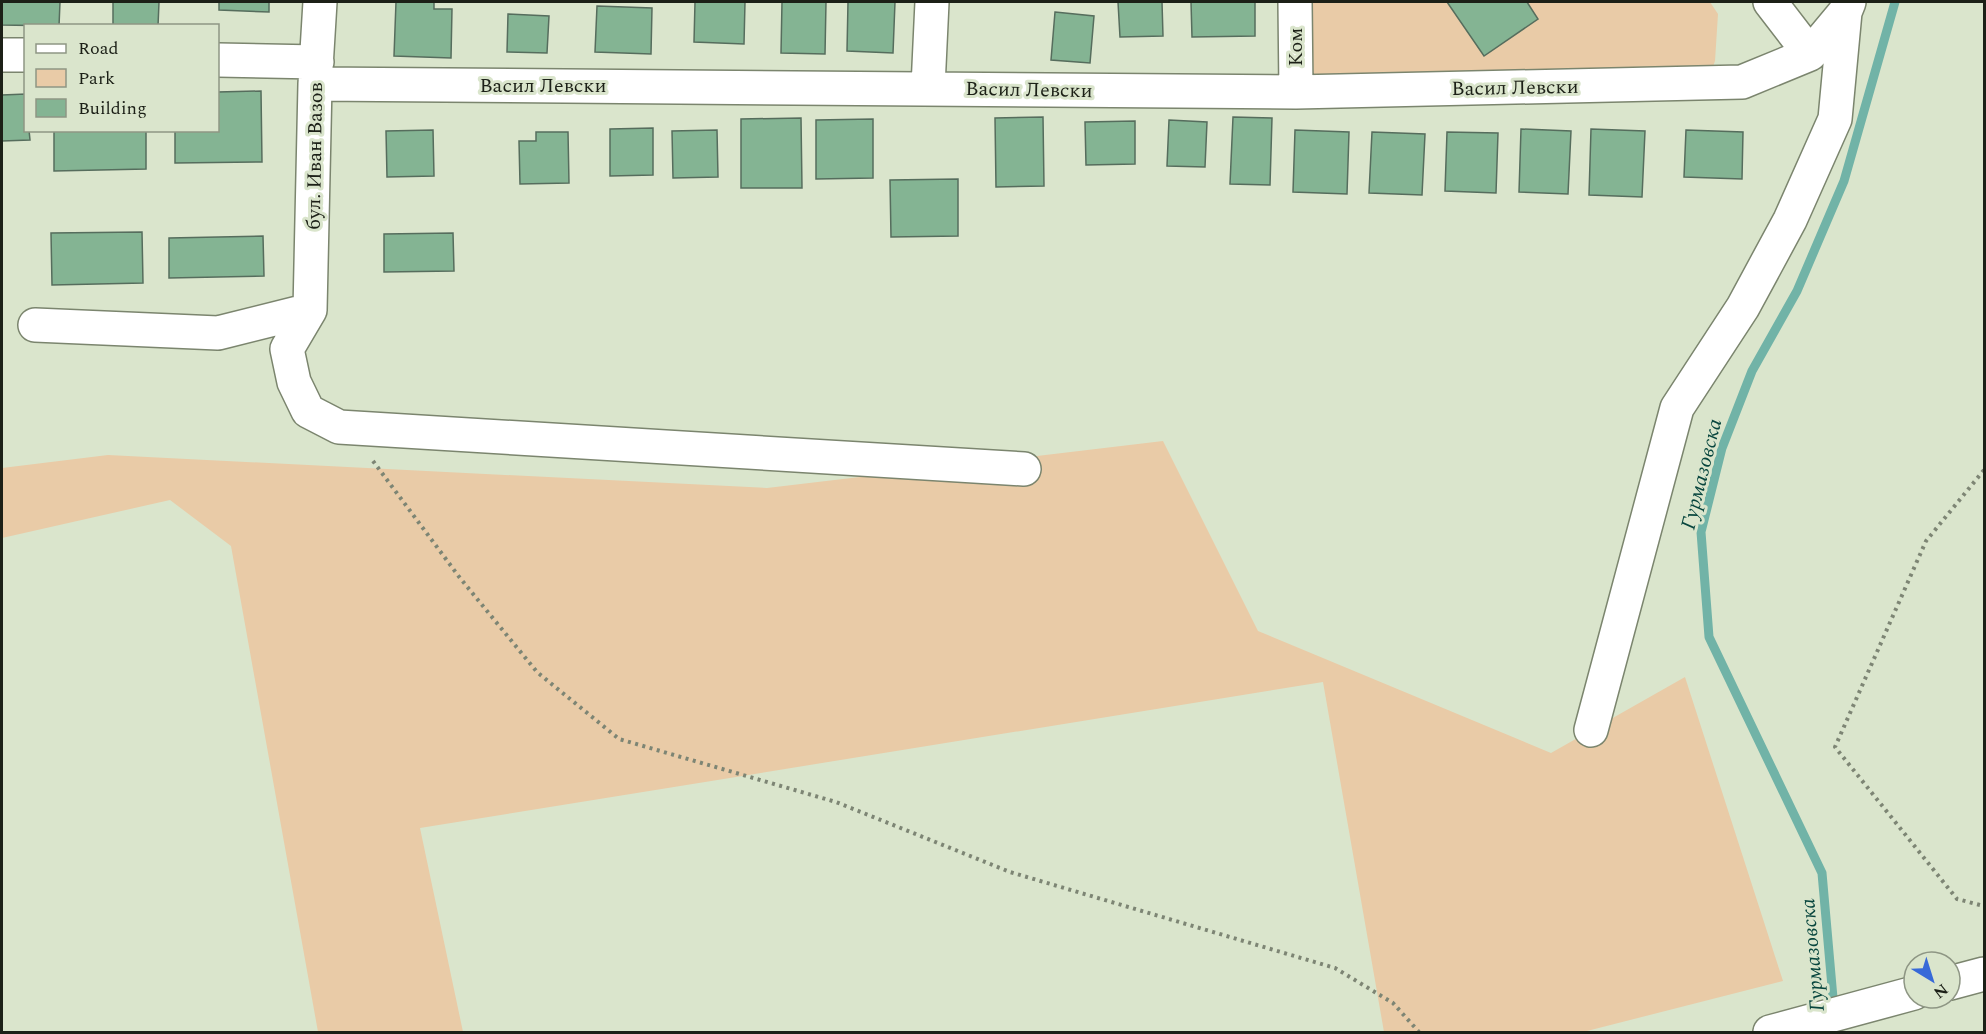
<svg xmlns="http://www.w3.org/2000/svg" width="1986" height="1034" font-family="Spectral,serif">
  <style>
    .green { fill: #e9cba7 }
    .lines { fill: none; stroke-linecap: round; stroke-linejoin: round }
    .stream { stroke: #71b3a7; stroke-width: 9 }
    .building { fill: #84b493; stroke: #566d5d; stroke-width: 1.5 }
    .minor-casing { stroke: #7b856e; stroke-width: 36 }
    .major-casing { stroke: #7b856e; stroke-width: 36 }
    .path { stroke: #7d8574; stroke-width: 4; stroke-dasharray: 3 4.5; stroke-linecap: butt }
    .minor { stroke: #fff; stroke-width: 33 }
    .major { stroke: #fff; stroke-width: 33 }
    .labels { text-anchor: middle; stroke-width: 6; stroke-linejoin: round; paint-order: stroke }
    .street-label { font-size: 20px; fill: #1c2017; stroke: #dae5cc }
    .water-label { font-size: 21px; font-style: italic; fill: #08463e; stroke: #dae5cc }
  </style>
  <rect width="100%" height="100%" fill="#dae5cc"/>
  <path class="green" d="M1292,2h418l8,12 -3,47 -4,11 -417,13z
    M1163,441l95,190 293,122 134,-76 98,304 -200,51h-199l-61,-350 -903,146 43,204h-145l-87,-486 -61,-46 -168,38v-70l106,-13 659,33z"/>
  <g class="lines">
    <path class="stream" d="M1836,1032l-14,-159 -113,-236 -8,-105 21,-84 30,-77 45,-80 47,-110 51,-179"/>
  </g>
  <path class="building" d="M2,2h58l-1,24 -57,-1z
    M113,2h46l-1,24h-45z
    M219,2h50v10l-50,-2z
    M396,2h38v7h18l-1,49 -57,-2z
    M695,2h50l-1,42 -50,-2z
    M782,2h44l-1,52 -44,-1z
    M848,2h47l-2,51 -46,-2z
    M1118,2h44l1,34 -43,1z
    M1191,2h64v34l-63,1z
    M1447,2h80l11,17 -54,37z
    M597,6l55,2 -1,46 -56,-2z
    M1055,12l39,4 -4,47 -39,-3z
    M508,14l41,2 -2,37 -40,-1z
    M261,91l1,71 -87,1v-33h43v-38z
    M26,94v36h3l1,10 -28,1v-46z
    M1043,117l1,69 -48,1 -1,-69z
    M1233,117l39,1 -2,67 -40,-1z
    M801,118l1,70h-61v-69z
    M873,119v59l-57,1v-59z
    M1169,120l38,2 -2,45 -38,-1z
    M1135,121v43l-49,1 -1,-43z
    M653,128v47l-43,1v-47z
    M1521,129l50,2 -3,63 -49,-2z
    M1591,129l54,2 -3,66 -53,-2z
    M54,130h92v39l-92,2z
    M433,130l1,46 -47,1 -1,-46z
    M717,130l1,47 -45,1 -1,-47z
    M1295,130l54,2 -2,62 -54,-2z
    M1686,130l57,2 -1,47 -58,-2z
    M536,132h32l1,51 -49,1 -1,-43h17z
    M1372,132l53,2 -3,61 -53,-2z
    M1447,132l51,1 -2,60 -51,-2z
    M958,179v57l-67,1 -1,-57z
    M142,232l1,51 -91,2 -1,-52z
    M453,233l1,38 -70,1v-38z
    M263,236l1,40 -95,2v-40z"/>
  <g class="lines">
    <g class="minor-casing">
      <path id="minor" d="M1295,2l1,90
        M1770,2l40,52
        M2,55h24
        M218,60l99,2
        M315,84l981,8 446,-10 68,-28 35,-42 4,-10
        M928,87l4,-85
        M310,310l5,-226 5,-82
        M35,325l183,8 92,-23 -23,39 7,33 14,29 31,16 685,42
        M1591,730l86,-322 66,-101 47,-87 45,-101 10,-107"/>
    </g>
    <g class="major-casing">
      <path id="major" d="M1950,983l34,-9
        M1770,1032l144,-39"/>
    </g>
    <path class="path" d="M373,461l87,117 77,94 82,67 217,63 174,70 325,96 58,35 26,29
      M1984,470l-58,71 -91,206 122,152 27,7"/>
    <use href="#minor" class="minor"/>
    <use href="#major" class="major"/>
  </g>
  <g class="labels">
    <g class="street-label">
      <text transform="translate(1295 47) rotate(-90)" y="7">Ком</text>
      <text x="543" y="92">Васил Левски</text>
      <text transform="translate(1515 87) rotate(-1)" y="7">Васил Левски</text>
      <text transform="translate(1029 89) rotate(1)" y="7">Васил Левски</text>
      <text transform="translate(314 156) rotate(-89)" y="7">бул. Иван Вазов</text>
    </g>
    <g class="water-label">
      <text transform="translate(1701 474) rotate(-76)" y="7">Гурмазовска</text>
      <text transform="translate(1812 955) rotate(-95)" y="7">Гурмазовска</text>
    </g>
  </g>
  <rect width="1986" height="1034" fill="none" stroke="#1c2017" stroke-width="6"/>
  <rect x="24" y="24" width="195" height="108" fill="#dae5cc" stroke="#8e9684" stroke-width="1.5"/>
  <rect x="36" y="44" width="30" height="9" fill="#ffffff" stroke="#8e9684" stroke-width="1.5"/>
  <text x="78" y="54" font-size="18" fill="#1c2017">Road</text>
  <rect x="36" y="69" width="30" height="18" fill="#e9cba7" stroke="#8e9684" stroke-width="1.5"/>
  <text x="78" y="84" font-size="18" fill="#1c2017">Park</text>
  <rect x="36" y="99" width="30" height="18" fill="#84b493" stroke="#8e9684" stroke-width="1.5"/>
  <text x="78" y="114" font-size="18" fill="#1c2017">Building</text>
  <g transform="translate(1932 980) rotate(142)"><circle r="28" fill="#dae5cc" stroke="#8e9684" stroke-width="1.5"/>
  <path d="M0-4.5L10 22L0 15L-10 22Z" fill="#3769d8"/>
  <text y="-9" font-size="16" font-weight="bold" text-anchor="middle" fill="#1c2017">N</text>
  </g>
</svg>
